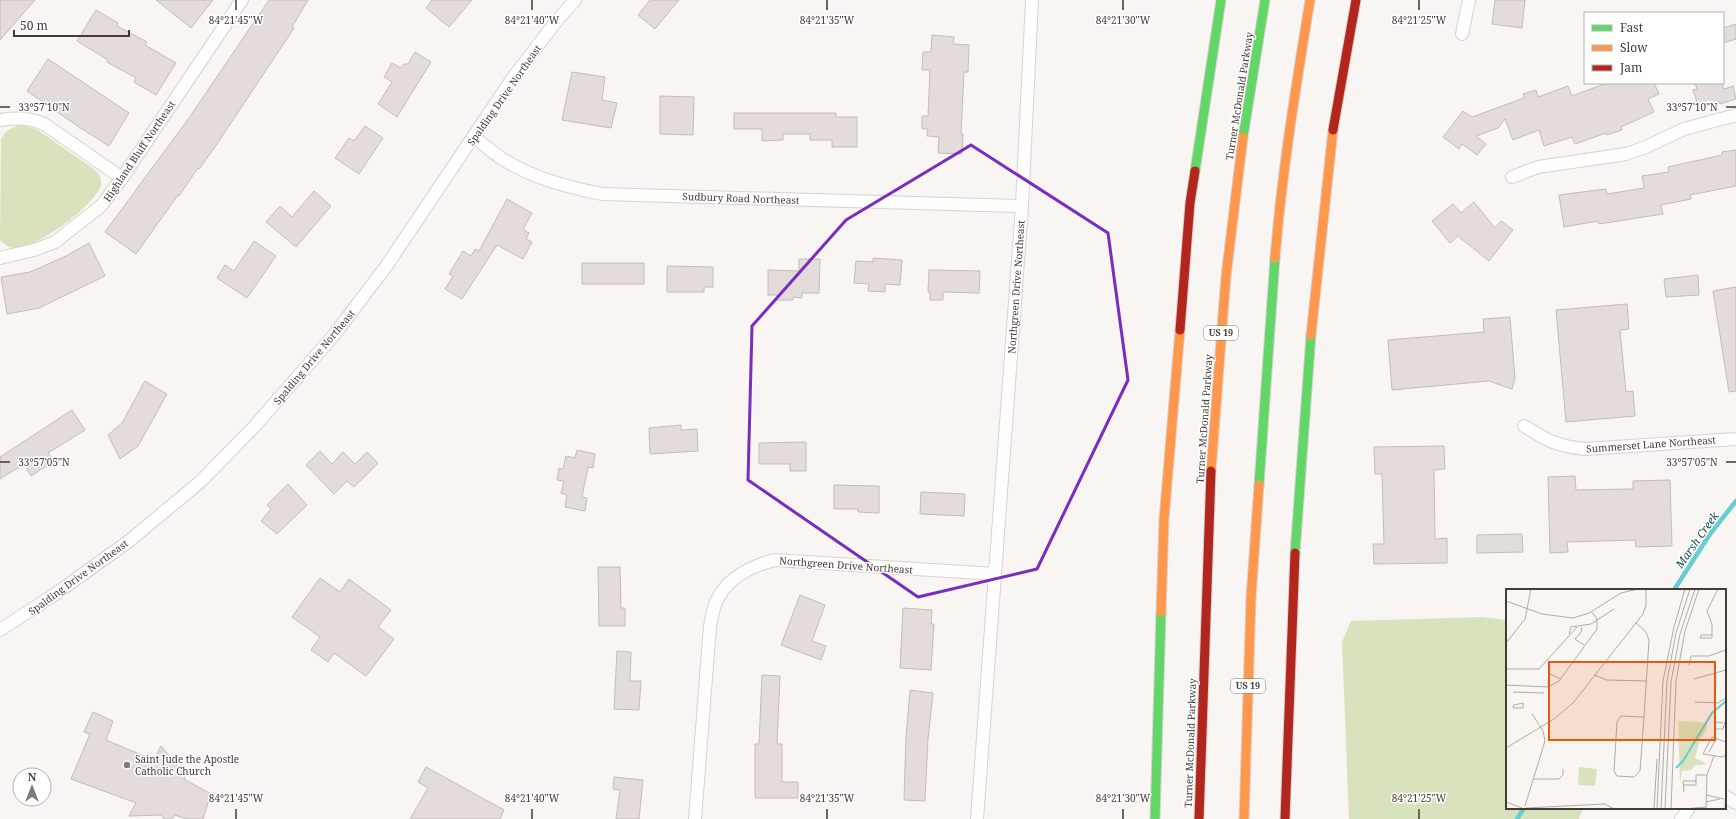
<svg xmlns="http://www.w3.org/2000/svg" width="1736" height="819" font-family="'Noto Serif',serif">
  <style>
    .green { fill: #d8e3be }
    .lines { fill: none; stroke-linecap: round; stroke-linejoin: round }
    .stream { stroke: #66cdd3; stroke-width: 4.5 }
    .building { fill: #e3dcda; stroke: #c3bcbb }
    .street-casing { stroke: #d8d2cf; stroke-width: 14 }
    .fast-casing { stroke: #d8d2cf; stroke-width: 11 }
    .slow-casing { stroke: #d8d2cf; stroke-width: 11 }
    .jam-casing { stroke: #d8d2cf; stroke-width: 11 }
    .street { stroke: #fefefd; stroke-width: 12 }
    .fast { stroke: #63d668; stroke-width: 9 }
    .slow { stroke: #ff974d; stroke-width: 9 }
    .jam { stroke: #b3261e; stroke-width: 9 }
    .marked { fill: none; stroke: #7b2cbf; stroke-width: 3; stroke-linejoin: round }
    .ticks { fill: none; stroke: #433b35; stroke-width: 1.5 }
    .poi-dot { fill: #827c77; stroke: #fff; stroke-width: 1.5 }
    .labels { text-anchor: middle; stroke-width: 3; stroke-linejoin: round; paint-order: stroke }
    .shield { fill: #fff; stroke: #7b7672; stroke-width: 1 }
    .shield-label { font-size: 9px; font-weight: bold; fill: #433b35 }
    .street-label { font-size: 10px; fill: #433b35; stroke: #fff }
    .poi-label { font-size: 10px; fill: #433b35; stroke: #fff; text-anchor: start }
    .water-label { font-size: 11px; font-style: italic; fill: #0d4a4f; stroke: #fff }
    .inset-river { fill: none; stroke: #66cdd3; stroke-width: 2 }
    .inset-road { fill: none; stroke: #b0aba6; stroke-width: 1 }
    .view { fill: #e8590c; fill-opacity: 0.15; stroke: #e8590c; stroke-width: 2 }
    .inset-edge { fill: none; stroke: #433b35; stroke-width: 2 }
    .ticks-label { font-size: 10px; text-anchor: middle; fill: #433b35; stroke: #fff; stroke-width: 3; stroke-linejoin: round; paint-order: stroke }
  </style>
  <rect width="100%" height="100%" fill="#f8f5f2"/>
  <path class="green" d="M22,125l14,4 58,40c5,5 8,9 7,16 -6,21 -66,65 -88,63 -5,-1 -10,-5 -13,-8l1,-101c5,-9 10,-12 21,-14z
    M1482,617l25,3v188h76l-4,11h-230l-7,-177 9,-21z"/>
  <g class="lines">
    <path class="stream" d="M1674,590l36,-56 26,-33
      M1517,819l7,-11"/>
  </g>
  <path class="building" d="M0,0h35l-35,40z
    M156,0h57l-22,28z
    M269,0h39l-16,27 2,1 -79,119 -16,22 -1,-1 -19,28 -1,-1 -42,59 -31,-22 84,-114z
    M432,0h40l-23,27 -23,-19z
    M650,0h29l-24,29 -17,-14z
    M1495,0h30l-3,28 -30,-4z
    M96,10l22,13 -1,3 30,16 -2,3 31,18 -20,32 -22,-13 2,-4 -29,-16 1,-2 -31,-19z
    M1736,24v15l-13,4v-15z
    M932,35l22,2 -1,7 16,1 -1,27h-4l-3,62h2l-1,20 -24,-1 1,-16 -12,-1 1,-7h-6v-13h6l2,-46h-8l1,-18h8z
    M415,52l16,10 -34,55 -19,-13 14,-22 -8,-5 8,-14 9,5 3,-4h4z
    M48,59l81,54 -20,33 -27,-17 -55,-38z
    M572,72l33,5 -3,23 15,3 -6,25 -49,-8z
    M1607,83h47l5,11 -11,5 6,13 -33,15 1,3 -15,5 -1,-2 -31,11 -3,-7 -28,9 -5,-16 -26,10 -8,-21 -7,9 -22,8 10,8 -9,11 -15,-11 -3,5 -16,-12 20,-26 9,6 52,-19 -1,-4 13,-4 2,7 30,-11 4,10z
    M1695,83h27l2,6 9,-3 3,13 -16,5 -1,-2 -20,6 -6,-18 4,-1z
    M660,96l34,1 -1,38 -33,-1z
    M734,113h102v4h21v30h-25v-7h-22v-6h-27v6l-21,1v-12h-28z
    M365,126l18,12 -24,36 -24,-16 14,-20 5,3z
    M1736,150v36l-46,9 1,4 -30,6 2,9 -64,10 -1,-3 -34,6 -5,-32 47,-6 1,5 37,-6 -2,-12 27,-4 -1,-5 54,-12v-3z
    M314,191l17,15 -35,41 -30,-25 14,-16 12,11z
    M507,199l25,14 -9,16 6,4 -3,6 6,3 -9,17 -26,-14 -35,54 -17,-10 8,-13 -4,-2 14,-23 8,5 4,-7 4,2z
    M1474,202l21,26 6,-7 12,9 -24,31 -31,-25 -8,7 -18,-22 21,-17 8,9z
    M254,241l22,15 -29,42 -30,-20 8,-13 9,6z
    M89,243l16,33 -66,32 -32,6 -6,-37 29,-5 36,-16z
    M873,258l29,2 -2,25 -15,-1v8l-17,-1 1,-7 -15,-1 2,-22 17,1z
    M799,259h21l-1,34h-17v5l-9,-1v3h-17l1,-5h-9v-25l31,1z
    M582,263h62v21h-62z
    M667,266l46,1v20h-9v5h-37z
    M929,270l51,1 -1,22 -36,-1v8h-13v-8h-2z
    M1698,275l1,20 -33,2 -2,-18z
    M1736,287v104l-7,1 -16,-101z
    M1627,304l2,25 -9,1 6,62 7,-1 2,25 -69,6 -10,-112z
    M1510,317l5,62 -3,10 -23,-8 -97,9 -4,-50 96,-8 -1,-13z
    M145,381l22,13 -29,52 -18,13 -12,-24 14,-12z
    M72,410l13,20 -37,23 6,8 -23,15 -7,-12 -24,15v-22z
    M681,425v5l16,-1 1,22 -48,3 -1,-26z
    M806,442v29h-16v-7h-31v-21z
    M1444,446l1,23 -11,1 1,69 12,-1v25l-73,1 -1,-20h11l-2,-70h-7l-1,-27z
    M577,450l18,4 -2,14 -5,-1 -6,30 5,1 -2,13 -20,-4 2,-12 -6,-2 3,-12 -7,-1 2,-12 4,1 3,-13 9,2z
    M320,451l12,13 11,-12 12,12 12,-12 11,11 -24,24 -7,-6 -13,13 -28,-29z
    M1575,476l1,14 57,-1v-8l37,-1 2,66 -36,1 -1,-7 -68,2 1,10 -18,1 -2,-76z
    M288,484l19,21 -30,29 -16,-13 10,-12 -4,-4z
    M834,485l45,1v27l-21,-1v-3h-24z
    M921,492l44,2 -1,22 -44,-2z
    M1522,534l1,18 -46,1v-18z
    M598,567h22l1,41h4v18h-26z
    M320,578l20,14 9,-13 42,31 -13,17 16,12 -28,37 -32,-23 -6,9 -17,-12 9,-13 -28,-20z
    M800,595l25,10 -13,36 14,5 -5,14 -40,-15z
    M903,608l29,2 -1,14h3l-3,46 -31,-2z
    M617,651l14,1 -1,29h11l-2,29 -25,-1z
    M762,675l18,1 -3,68h5v38h16v16h-43v-54h4z
    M910,690l23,3 -5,46 -3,62 -21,-1 2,-63z
    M93,712l20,9 -7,19 48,20 7,-14 20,24h7l-4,9 27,15 -8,25h-16l-12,-4 -3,4h-8l-3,-4 -32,1 7,-13 -65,-24 19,-45 -6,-2z
    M426,767l78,43 -4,9h-90l18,-31 -10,-6z
    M614,777l29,3 -4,39h-23l4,-29 -7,-1z"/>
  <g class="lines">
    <g class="street-casing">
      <path id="street" d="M1462,34l7,-34
        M0,120c16,-2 28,-3 44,4l78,54
        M474,137c9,7 18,15 27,21 31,20 66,29 101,36l420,12
        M1512,177l26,-10 88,-13 20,-7 38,-18 52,-14
        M0,258l34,-8 21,-8 46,-36 21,-28 120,-178
        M1524,426c24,15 33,20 61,23l151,-10
        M995,574l27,-368 10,-206
        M0,630l54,-35 75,-54 71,-59 54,-55 80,-92 53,-70 125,-186 43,-56 20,-23
        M1725,796l11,7
        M695,819l15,-193c2,-8 3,-17 6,-24 11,-25 35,-36 59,-42l220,14 -18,245
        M1681,819l8,-11"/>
    </g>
    <g class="fast-casing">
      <path id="fast" d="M1243,137l22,-137
        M1195,171l26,-171
        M1259,485l16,-227
        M1295,553l16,-218
        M1155,819l6,-207"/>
    </g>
    <g class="slow-casing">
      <path id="slow" d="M1275,258c7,-87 21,-172 35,-258
        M1311,335l22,-205
        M1211,471l15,-195 17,-139
        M1161,612l3,-93 16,-189
        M1244,819l7,-221 8,-113"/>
    </g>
    <g class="jam-casing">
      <path id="jam" d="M1333,130l23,-130
        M1180,330l10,-127 5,-32
        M1199,819l12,-348
        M1285,819l10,-266"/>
    </g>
    <use href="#street" class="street"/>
    <use href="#fast" class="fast"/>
    <use href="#slow" class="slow"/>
    <use href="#jam" class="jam"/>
  </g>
  <path class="marked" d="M971,145l137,88 20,147 -91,189 -119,28 -170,-117 4,-154 94,-106z"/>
  <path class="ticks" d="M236,0v10M532,0v10M827,0v10M1123,0v10M1419,0v10M0,107h10M1726,107h10M0,462h10M1726,462h10M236,809v10M532,809v10M827,809v10M1123,809v10M1419,809v10"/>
  <circle class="poi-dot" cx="127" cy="765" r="4"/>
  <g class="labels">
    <g class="shield">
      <rect x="1204" y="326" width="34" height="14" rx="3"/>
      <rect x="1231" y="679" width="34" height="14" rx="3"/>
    </g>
    <g class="shield-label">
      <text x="1221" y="336">US 19</text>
      <text x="1248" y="689">US 19</text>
    </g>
    <g class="street-label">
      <text transform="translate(504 95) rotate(-55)" y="4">Spalding Drive Northeast</text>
      <text transform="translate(1239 96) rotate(-81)" y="4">Turner McDonald Parkway</text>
      <text transform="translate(139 151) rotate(-56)" y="4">Highland Bluff Northeast</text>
      <text transform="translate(741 198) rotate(2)" y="4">Sudbury Road Northeast</text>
      <text transform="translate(1016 287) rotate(-86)" y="4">Northgreen Drive Northeast</text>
      <text transform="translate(314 357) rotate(-50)" y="4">Spalding Drive Northeast</text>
      <text transform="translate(1204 419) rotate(-86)" y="4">Turner McDonald Parkway</text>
      <text transform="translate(1651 444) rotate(-4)" y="4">Summerset Lane Northeast</text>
      <text transform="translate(846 565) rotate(4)" y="4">Northgreen Drive Northeast</text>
      <text transform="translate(78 577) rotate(-36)" y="4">Spalding Drive Northeast</text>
      <text transform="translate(1190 743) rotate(-88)" y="4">Turner McDonald Parkway</text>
    </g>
    <g class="poi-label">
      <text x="135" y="763">Saint Jude the Apostle<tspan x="135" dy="12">Catholic Church</tspan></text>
    </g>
    <g class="water-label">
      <text transform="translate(1697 540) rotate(-55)" y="4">Marsh Creek</text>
    </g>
  </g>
  <g transform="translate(1506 589)">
    <rect width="220" height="220" fill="#f8f5f2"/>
    <path d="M172,132l22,1 6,2 1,5 -7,11 -5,18 12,6 -11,1 -5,5 -9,1 -2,12zM73,178l18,2 -2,17 -17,-1z" fill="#d8e3be"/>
    <path class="inset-river" d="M170,179l7,-7 29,-48 14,-12"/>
    <path class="inset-road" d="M0,12l36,13 31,4 16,-5 32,-20 17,-4M130,34l10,9 3,8 -5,77M76,38l-1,5 -6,7 9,6M63,45l2,-7 20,-3 23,-15M206,46h-11l-1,3h12v-14l-5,-13 11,-22M0,54l19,-24 6,-30M183,76l2,-9h18l17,-6M0,80h33l38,-42M42,84l13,6M88,86l13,5 40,1M188,90l32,-9M0,96l42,2 11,-6 38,-52v-10l-5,-7M42,98l1,-18M7,103l31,1M189,113l23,1 8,-5M17,114v5h-10l1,-3zM115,127l23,1 -4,54 -6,6 -17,-1 -3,-5 3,-49zM217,134l-7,-1 -1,7h8l3,-11M220,153l-14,-5 -9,17 19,3 4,-2M0,159l48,-29 19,-16 70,-89 3,-9v-16M203,163l7,-13M27,190h26l4,-4v-6M177,196h13v-4M178,203l-1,-11h13v-6h11M200,206l18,4M0,213l16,6M200,213l14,-3M19,217l20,-65 -2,-10 -11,-17M20,219l79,-4 9,5M148,220l3,-50M151,220l6,-128 11,-54 11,-38M155,220l6,-128 9,-48 14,-44M159,220l6,-127 9,-48 15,-45M165,220l5,-128 9,-50 14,-42M178,220l22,-2M200,220l1,-34 7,-19M219,220l1,-24"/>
    <path class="view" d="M43,73h166v78h-166z"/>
    <rect width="220" height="220" class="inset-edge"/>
  </g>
  <g class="ticks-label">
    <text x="236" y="24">84°21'45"W</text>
    <text x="532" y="24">84°21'40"W</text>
    <text x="827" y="24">84°21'35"W</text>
    <text x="1123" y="24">84°21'30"W</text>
    <text x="1419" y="24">84°21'25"W</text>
    <text x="44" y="111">33°57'10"N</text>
    <text x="1692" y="111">33°57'10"N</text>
    <text x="44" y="466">33°57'05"N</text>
    <text x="1692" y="466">33°57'05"N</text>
    <text x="236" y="802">84°21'45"W</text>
    <text x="532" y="802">84°21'40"W</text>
    <text x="827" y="802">84°21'35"W</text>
    <text x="1123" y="802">84°21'30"W</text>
    <text x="1419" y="802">84°21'25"W</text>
  </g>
  <rect x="1584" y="12" width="140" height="72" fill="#ffffff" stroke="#b4b1ae"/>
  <rect x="1592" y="25" width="20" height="6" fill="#63d668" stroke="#b4b1ae"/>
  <text x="1620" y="32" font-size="12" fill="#433b35">Fast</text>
  <rect x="1592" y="45" width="20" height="6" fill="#ff974d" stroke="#b4b1ae"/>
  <text x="1620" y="52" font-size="12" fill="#433b35">Slow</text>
  <rect x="1592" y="65" width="20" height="6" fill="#b3261e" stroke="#b4b1ae"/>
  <text x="1620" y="72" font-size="12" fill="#433b35">Jam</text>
  <g transform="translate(32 787)"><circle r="19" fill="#ffffff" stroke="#b4b1ae"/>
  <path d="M0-3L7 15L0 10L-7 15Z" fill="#827c77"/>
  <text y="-6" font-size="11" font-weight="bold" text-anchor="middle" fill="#433b35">N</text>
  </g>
  <path d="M14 30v6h115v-6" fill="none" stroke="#433b35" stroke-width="2"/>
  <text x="20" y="30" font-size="12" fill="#433b35" stroke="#ffffff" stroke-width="3" paint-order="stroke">50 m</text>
</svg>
